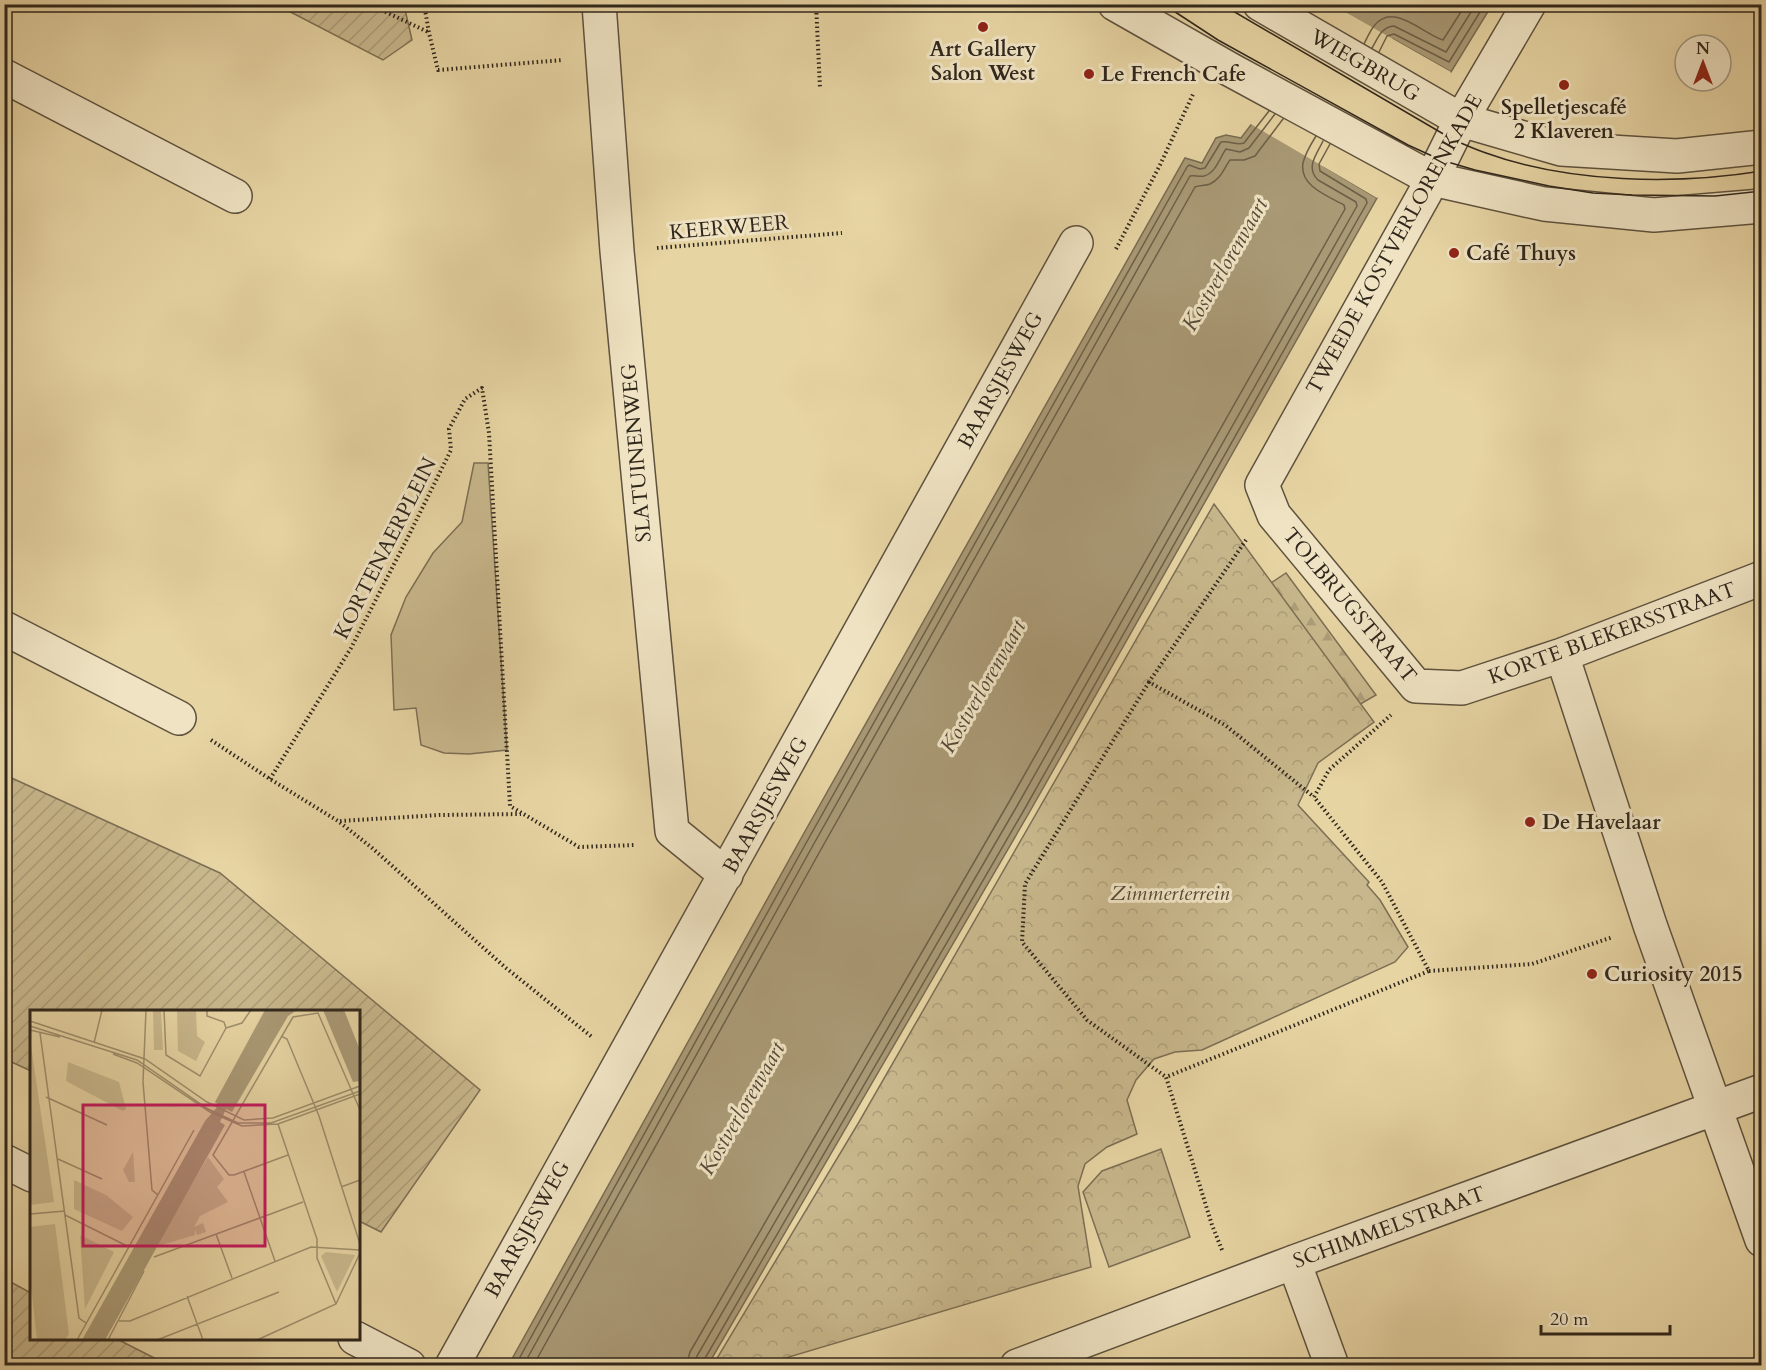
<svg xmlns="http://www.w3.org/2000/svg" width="1766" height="1370" font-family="Cardo,serif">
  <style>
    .grass { fill: #c8b78c; stroke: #7c6f54; stroke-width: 1.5 }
    .forest { fill: url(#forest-firs); stroke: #7c6f54; stroke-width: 1.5 }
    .park { fill: url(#park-crowns); stroke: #7c6f54; stroke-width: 1.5 }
    .garden { fill: url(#garden-furrows); stroke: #7c6f54; stroke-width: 1.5 }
    .water { fill: #a99975; stroke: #796b51; stroke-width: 1.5 }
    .pier { fill: #e7d4a3 }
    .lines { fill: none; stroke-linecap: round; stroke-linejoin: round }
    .shore { stroke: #6c6048; stroke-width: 1.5 }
    .minor-casing { stroke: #5e523e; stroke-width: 36 }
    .tertiary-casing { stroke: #5e523e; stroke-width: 36 }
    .path { stroke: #30271c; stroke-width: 4; stroke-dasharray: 1.5 3; stroke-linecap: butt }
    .minor { stroke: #efe3c3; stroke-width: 33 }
    .tertiary { stroke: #efe3c3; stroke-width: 33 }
    .tram { stroke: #30271c; stroke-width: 1.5 }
    .poi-dot { fill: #8f2418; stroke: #efe3c3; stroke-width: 2 }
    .labels { text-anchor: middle; stroke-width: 6; stroke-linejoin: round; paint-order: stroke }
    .poi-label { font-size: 21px; font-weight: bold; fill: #30271c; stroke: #efe3c3; text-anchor: start }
    .street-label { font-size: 21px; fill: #30271c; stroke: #efe3c3 }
    .park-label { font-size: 21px; font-style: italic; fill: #564b38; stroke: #efe3c3 }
    .water-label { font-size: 22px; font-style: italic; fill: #544937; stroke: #efe3c3 }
    .inset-road { fill: none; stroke: #9e8f6d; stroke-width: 1.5 }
    .view { fill: #c2185b; fill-opacity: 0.15; stroke: #c2185b; stroke-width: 3 }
    .inset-edge { fill: none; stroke: #30271c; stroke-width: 3 }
  </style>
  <defs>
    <pattern id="forest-firs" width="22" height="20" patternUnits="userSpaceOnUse" patternTransform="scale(1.5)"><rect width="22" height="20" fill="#c8b78c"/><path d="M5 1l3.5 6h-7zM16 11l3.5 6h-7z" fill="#ac9d78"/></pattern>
    <pattern id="park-crowns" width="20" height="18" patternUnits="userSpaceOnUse" patternTransform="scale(1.5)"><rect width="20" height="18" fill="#c8b78c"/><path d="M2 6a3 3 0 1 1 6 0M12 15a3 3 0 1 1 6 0" fill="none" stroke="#ac9d78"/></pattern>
    <pattern id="garden-furrows" width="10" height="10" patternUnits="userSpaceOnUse" patternTransform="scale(1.5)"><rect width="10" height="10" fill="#c8b78c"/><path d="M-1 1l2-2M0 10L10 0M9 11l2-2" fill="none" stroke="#ac9d78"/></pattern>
  </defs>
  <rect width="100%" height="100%" fill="#e7d4a3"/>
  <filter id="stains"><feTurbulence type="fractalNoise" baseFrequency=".00333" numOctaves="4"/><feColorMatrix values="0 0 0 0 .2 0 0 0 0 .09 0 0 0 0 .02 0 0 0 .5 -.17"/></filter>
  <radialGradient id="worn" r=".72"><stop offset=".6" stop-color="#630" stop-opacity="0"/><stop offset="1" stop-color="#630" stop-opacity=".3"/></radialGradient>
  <path class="grass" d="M474,463h14l19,287 -38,4 -25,-1 -23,-8 -5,-37 -22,2 -3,-75 15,-38 27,-44 29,-31z"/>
  <path class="forest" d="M1286,573l90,122 -26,15 -88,-121z"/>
  <path class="park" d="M1214,504l160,218 -56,41 -20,42 71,77 -2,3 13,15 28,47 -13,15 -193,88 -27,2 -21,7 -18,21 -9,20 10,34 -30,13 -22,17 -7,22 13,81 -329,98h-49l146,-243z
    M1161,1149l29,88 -81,30 -26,-75 19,-21z"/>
  <path class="garden" d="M277,5h127l8,35 -29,20z
    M5,775l215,98 260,217 -99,142 -22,-11 -1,-209h-326l-1,59 -26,-12z
    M5,1279l26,14 1,45 85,1 51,26h-163z"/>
  <path class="water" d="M1323,5h169l-41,67 -58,-33 -68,128 52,31 -348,615 -321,552 -200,1 296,-533 381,-675 17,5 14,-25 10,-3 15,3 19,-25z"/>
  <path class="pier" d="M1320,4l13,1 118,67 -2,2 -55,-31 -65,123 49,30 -1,2 -128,-75 9,-11z"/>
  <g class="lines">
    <path class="shore" d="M1364,44c3,-6 6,-13 10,-18 19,-25 49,8 69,14l23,-36
      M1372,48c6,-10 9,-21 22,-22l52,26 30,-48
      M1379,52l8,-16 7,-2 55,28 36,-58
      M515,1366l295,-530 377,-669 2,-2 11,4 5,-1 16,-26c8,-2 15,4 23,1l25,-32
      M523,1366l293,-526 374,-664c5,-1 9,1 14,0 12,-3 16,-19 22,-27l14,3 9,-4 26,-34
      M533,1366l291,-522 371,-657c4,-2 10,-1 15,-3 11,-5 14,-16 20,-24h14l11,-4 28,-37
      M686,1366l4,-14 319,-550 336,-593 -1,-4c-16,-9 -45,-19 -41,-42 2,-9 8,-19 13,-27
      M695,1366l2,-10 320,-550 340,-600 -1,-4 -38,-22c-13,-13 -1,-26 5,-39
      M703,1366l1,-6 320,-550 343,-607 -1,-4 -46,-28 -1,-7 11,-20"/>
    <g class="minor-casing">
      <path id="minor" d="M599,4l18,247 55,580 54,44
        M1529,4l-68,116 -36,73 -163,292 12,30 142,171 46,2 100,-33 200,-77
        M4,76l231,120
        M4,628l175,90
        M1562,655l88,270 112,315
        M4,1161l28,14
        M1294,1262l38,104
        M355,1338l54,28
        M452,1366l624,-1123
        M1017,1366l277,-104 468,-171"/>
    </g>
    <g class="tertiary-casing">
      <path id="tertiary" d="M1115,4l116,66 201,109 112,25 110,11 108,-9
        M1260,4l201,116 100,29 116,7 85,-9"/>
    </g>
    <path class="path" d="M369,4l59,28
      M424,4l5,29 9,37 125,-10
      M816,4l4,84
      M657,248l185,-15
      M1116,249l44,-84 34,-73
      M1246,540l-97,142 76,43 89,72
      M1149,682l-124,202 -3,58 65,78 79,57
      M211,740l59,39 68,42 33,26 135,121 86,69
      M270,779l81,-131 56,-109 44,-89 -2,-21 16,-30 17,-11 7,45 21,373 69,41 56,-2
      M340,821l100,-6 81,-1
      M1429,971l103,-7 81,-27
      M1222,1250l-10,-25 -46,-148 263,-106 -47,-89 -68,-85 15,-27 62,-55"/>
    <use href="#minor" class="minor"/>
    <use href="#tertiary" class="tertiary"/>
    <path class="tram" d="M1163,4l55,36 190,105 33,15 34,10 74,16 44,7 39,2 83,1 47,-5
      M1221,4l231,135c11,5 22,10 34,14 83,30 189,32 276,18"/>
  </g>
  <g class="poi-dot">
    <circle cx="983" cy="27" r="6"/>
    <circle cx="1089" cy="74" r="6"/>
    <circle cx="1564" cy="85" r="6"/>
    <circle cx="1454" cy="253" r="6"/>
    <circle cx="1530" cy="822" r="6"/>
    <circle cx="1592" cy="974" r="6"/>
  </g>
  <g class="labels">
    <g class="poi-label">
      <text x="983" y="56" text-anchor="middle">Art Gallery<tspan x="983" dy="24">Salon West</tspan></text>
      <text x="1101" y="81">Le French Cafe</text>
      <text x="1564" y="114" text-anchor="middle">Spelletjescafé<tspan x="1564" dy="24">2 Klaveren</tspan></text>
      <text x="1466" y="260">Café Thuys</text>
      <text x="1542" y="829">De Havelaar</text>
      <text x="1604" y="981">Curiosity 2015</text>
    </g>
    <g class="street-label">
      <text transform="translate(1365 65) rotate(30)" y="7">WIEGBRUG</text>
      <text transform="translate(729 227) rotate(-5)" y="7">KEERWEER</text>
      <text transform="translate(1394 244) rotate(-61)" y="7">TWEEDE KOSTVERLORENKADE</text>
      <text transform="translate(1000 380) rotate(-61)" y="7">BAARSJESWEG</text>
      <text transform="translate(636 453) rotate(-95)" y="7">SLATUINENWEG</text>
      <text transform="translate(385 548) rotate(-63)" y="7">KORTENAERPLEIN</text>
      <text transform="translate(1350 605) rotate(50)" y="7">TOLBRUGSTRAAT</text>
      <text transform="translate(1612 633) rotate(-20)" y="7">KORTE BLEKERSSTRAAT</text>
      <text transform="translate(765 805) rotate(-61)" y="7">BAARSJESWEG</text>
      <text transform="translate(1389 1227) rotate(-20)" y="7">SCHIMMELSTRAAT</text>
      <text transform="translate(527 1229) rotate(-61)" y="7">BAARSJESWEG</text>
    </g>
    <g class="park-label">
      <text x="1170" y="900">Zimmerterrein</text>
    </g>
    <g class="water-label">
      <text transform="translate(1224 264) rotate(-60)" y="8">Kostverlorenvaart</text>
      <text transform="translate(982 686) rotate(-60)" y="8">Kostverlorenvaart</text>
      <text transform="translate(741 1108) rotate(-60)" y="8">Kostverlorenvaart</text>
    </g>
  </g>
  <g transform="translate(30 1010)">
    <rect width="330" height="330" fill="#e7d4a3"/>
    <path d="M123,0h8l2,40h-9zM103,142l2,30h-6l-6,-12z" fill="#c8b78c"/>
    <path d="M178,147l16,22 -7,8 11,15 -28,14 -6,11 9,-4 3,9 -9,3 -2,-5v5l-40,12zM296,242l29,3 -18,37 -16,-36z" fill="#c8b78c"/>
    <path d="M147,0h19l1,26 8,6 -9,19 -18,-10zM0,29l24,163 -24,3zM38,52l51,20 7,27 -3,2 -57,-30zM44,170l32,15 27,22 -11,14 -48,-22zM25,214l14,110 -4,6h-28l-7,-63v-50zM50,225l34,17 -29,57z" fill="#c8b78c"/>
    <path d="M235,0h32l-9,6 -56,96 -6,-3 -6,13 5,3 -120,215h-23l123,-219 14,-16 -4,-3zM293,0h21l16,40v31l-7,1z" fill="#a99975"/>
    <path class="inset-road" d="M116,0l-3,72 9,108 6,5M134,0l2,45 34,21 26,-48M177,0v6l17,6 2,6M0,11l115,38 62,43 37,18 29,-2 87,-32M0,16l107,34 71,49 30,14h33l89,-32M196,18l16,-5 9,-13M0,20l30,7M10,23l39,285 7,5M251,26l6,3 32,77 41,128M64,33l8,-33M83,44l24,9 73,49 32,14 36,-2 82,-30M16,87l61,28M248,114l39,115v19l19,46M258,145l-54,20h-5l-16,-20 80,-138 25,-4 42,97M28,149l44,20M214,162l31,89M311,177l19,-7M0,204l35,-3M35,205l64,32M186,224l16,44M124,247l149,-55M157,286l16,44M89,311h11l181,-74 49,3M47,330l117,-210M78,330l36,-69M127,330l122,-48M227,330l79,-36 24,-51"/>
    <path class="view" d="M53,95h182v141h-182z"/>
    <rect width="330" height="330" class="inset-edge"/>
  </g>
  <rect width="1766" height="1370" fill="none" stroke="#e7d4a3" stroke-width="24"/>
  <rect x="6" y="6" width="1754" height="1358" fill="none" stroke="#30271c" stroke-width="3"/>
  <rect x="12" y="12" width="1742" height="1346" fill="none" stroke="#30271c" stroke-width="1.5"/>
  <g transform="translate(1703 63)"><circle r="28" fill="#efe3c3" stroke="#a39880" stroke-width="1.5"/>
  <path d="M0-4.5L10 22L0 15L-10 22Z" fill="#8f2418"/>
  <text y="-9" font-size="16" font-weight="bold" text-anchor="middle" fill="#30271c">N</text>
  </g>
  <path d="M1541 1325v9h129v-9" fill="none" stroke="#30271c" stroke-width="3"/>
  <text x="1550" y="1325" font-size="18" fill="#30271c" stroke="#efe3c3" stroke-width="4.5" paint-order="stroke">20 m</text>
  <rect width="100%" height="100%" filter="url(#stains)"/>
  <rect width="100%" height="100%" fill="url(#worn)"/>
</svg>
